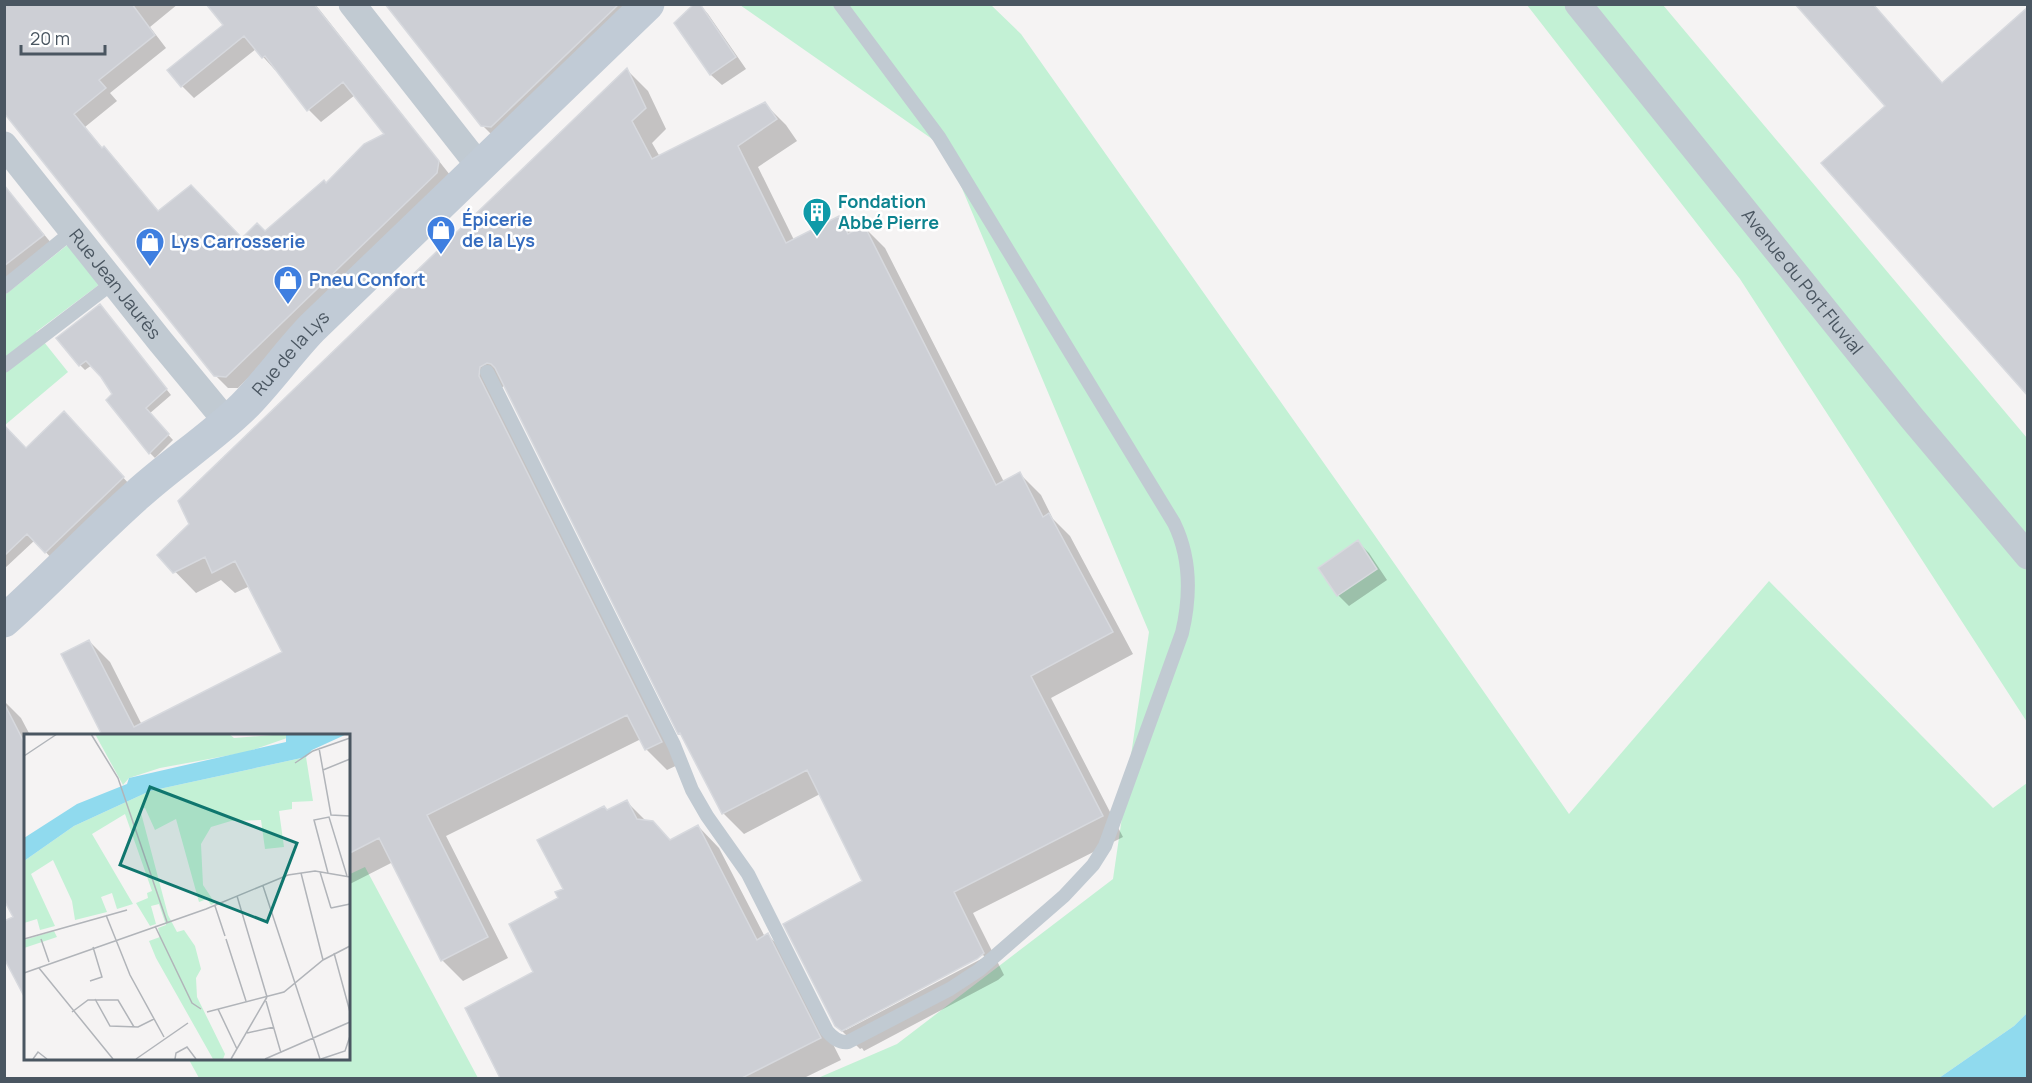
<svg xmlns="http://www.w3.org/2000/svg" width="2032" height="1083" font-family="Manrope,sans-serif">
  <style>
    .green { fill: #c3f1d5 }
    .water { fill: #90daee }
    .shadow { fill: #0003; fill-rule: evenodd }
    .building { fill: #cdcfd5; stroke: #d7d9de; stroke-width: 1.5 }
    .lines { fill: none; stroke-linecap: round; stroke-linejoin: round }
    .service { stroke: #c1cad2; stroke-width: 14 }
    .minor { stroke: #c1cad2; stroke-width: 27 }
    .secondary { stroke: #c1cbd6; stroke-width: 33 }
    .labels { text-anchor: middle; stroke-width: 5; stroke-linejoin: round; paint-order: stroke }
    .culture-label { font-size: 18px; font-weight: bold; fill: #0d838f; stroke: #fff; text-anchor: start }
    .shop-label { font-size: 18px; font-weight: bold; fill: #366cbe; stroke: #fff; text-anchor: start }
    .street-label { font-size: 18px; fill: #4a5661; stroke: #fff }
    .inset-road { fill: none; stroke: #b1b4b9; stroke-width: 1.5 }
    .view { fill: #0f766e; fill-opacity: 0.15; stroke: #0f766e; stroke-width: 3 }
    .inset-edge { fill: none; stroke: #4a5661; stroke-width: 3 }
  </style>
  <rect width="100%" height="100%" fill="#f5f3f3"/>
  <path class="green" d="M740,5h251l30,29 343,486 205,294 200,-233 224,227 34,-25v230l-13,13 -75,52h-1121l79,-34 216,-165 36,-247 -204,-484z
    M1527,5h136l364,433v284l-287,-443z
    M71,242l29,42 -64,48 32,40 -63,53v-130z
    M365,867l113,211h-279l-11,-20h160v-183z"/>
  <path class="water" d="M2027,1013v65h-88l75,-52z"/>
  <path class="shadow" d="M4,4h174l-28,23 16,21 -56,45 7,8 -32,26 18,22 1,-1 12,12 43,52 83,28 23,-7 122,-99 -32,-39 -34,27 -12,-12 -32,-41 -2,1 -19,-21 -62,49 -12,-12 43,-61 -11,-21h101l135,171 -212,213h-10l-13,-13z
    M386,4h270l-155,140 -19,-19z
    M699,4l9,10 38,55 -24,16 -11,-10 -35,-52z
    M1873,4l70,80 85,310 -141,-288z
    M627,70l21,21 18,38 -14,14 8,14 105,-53 21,21 11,16 -39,26 36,73 44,-22 15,15 11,-6 21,21 119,234 16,-8 21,21 12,24 17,17 63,118 -82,44 72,139 -150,76 31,62 -6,5 -134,71 -2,-3 -2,1 -21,-21 25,-147 -44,-87 -76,40 -21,-21 -38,-75 -5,-5 -175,-348 -5,4 182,374 -15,7 -21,-21 -5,-10 -195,97 62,122 -45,23 -21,-21 -49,-98 -45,23v-150h-244l-15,-94 21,21 32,63 142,-72 -34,-67 -15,7 -14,-13 -25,13 -37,-38 32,-30zM983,955l2,2 -139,73v-3z
    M4,186l48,58 -48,38z
    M104,311l67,84 -22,19 24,26 -18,18 -5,-5 -36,-59 -22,-29 -7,5 -5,-5z
    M71,420l59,65 -78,74 -17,-19 -31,29v-75l22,-44z
    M1358,542l11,11 18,27 -38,26 -11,-11 -18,-27z
    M4,701l17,17 9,17h-4v262l-11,-79 -11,-21z
    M627,802l20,20 23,19 28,-15 21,22 46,89 3,-2 21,22 52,103 -37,18h-302l-35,-70 68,-35 25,-74 48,-88z"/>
  <path class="building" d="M4,4h128l23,31 -56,45 7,8 -32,26 28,34 2,-2 54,65 33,-26 51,53 15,-15 8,8 59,-51 2,3 38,-39 20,-10 -41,-52 -36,29 -42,-55 -3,2 -18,-22 -63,51 -14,-17 56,-45 -17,-21h108l125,157 -2,12 -211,204 -12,-1 -210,-263z
    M385,4h234l-128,123 -10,-1z
    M694,4h6l36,53 -26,18 -36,-52z
    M1795,4h78l69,79 86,-76v389l-207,-233 64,-57z
    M627,68l19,40 -14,13 20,38 113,-57 12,17 -39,27 48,97 53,-27 9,18 16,-9 132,260 24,-13 23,45 6,-4 64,119 -82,44 72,140 -149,76 30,61 -7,6 -135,72 -7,-5 -52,-102 79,-43 -55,-111 -85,44 -42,-81 -2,1 -183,-366 -4,-4 -4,-1 -7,4 -1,9 183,366 -17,8 -18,-35 -200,100 61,122 -47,24 -62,-123 -31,16v-119h-246l-41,-81 28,-14 45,87 148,-75 -47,-91 -23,12 -7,-16 -32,16 -16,-18 32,-31 -11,-23z
    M4,185l40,50 -40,31z
    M100,304l67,85 -21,19 23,26 -20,20 -43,-54 6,-6 -11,-17 -15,-16 -7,5 -23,-28z
    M64,411l60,66 -79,76 -18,-19 -23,22v-131l22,23z
    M1358,540l19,29 -40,27 -19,-28z
    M4,703l22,43v254l-22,-42v-37l9,-4 -9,-17z
    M627,800l10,19 16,2 17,19 28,-15 59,115 11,-7 53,105 -79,40h-242l-35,-70 68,-36 -24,-48 49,-26 -3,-6 8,-3 -26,-49 67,-34 3,4z"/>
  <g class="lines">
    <path class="service" d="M4,287l69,-56
      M4,366l110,-84
      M487,372l187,373 18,45 15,26 41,58 79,157c6,7 12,12 21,11l102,-53 29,-19 85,-74 29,-31 12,-19 77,-213c9,-38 9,-75 -8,-110l-235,-386 -99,-133"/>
    <g class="minor">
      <path d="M352,4l128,163"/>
      <path id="s1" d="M1578,4l333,413 117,139"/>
      <path id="s2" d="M4,145l156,196 67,81"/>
    </g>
    <path class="secondary" id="s3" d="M4,621c46,-41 88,-86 133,-126 34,-31 73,-56 106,-88 25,-25 45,-54 69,-79l336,-324"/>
  </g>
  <defs>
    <g id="building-pin" transform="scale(1.5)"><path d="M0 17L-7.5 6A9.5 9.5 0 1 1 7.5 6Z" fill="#0f9aa8" stroke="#fff"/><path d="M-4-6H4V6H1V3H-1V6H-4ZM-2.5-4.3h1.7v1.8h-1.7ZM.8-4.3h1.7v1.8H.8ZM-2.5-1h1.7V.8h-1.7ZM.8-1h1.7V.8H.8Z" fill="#fff"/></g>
    <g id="shop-pin" transform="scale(1.5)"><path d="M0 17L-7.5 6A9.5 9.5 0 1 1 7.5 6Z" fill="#3f7fe0" stroke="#fff"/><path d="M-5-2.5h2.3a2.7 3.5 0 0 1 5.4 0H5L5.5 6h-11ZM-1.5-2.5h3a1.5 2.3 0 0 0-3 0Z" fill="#fff"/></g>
  </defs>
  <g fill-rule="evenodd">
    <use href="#building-pin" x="817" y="212"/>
    <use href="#shop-pin" x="441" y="230"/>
    <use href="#shop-pin" x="150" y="242"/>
    <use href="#shop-pin" x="288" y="280"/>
  </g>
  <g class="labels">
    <g class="culture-label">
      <text x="838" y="208">Fondation<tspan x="838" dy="21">Abbé Pierre</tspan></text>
    </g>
    <g class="shop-label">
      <text x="462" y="226">Épicerie<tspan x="462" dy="21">de la Lys</tspan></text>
      <text x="171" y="248">Lys Carrosserie</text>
      <text x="309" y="286">Pneu Confort</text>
    </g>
    <g class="street-label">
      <text dy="6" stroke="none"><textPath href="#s1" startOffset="357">Avenue du Port Fluvial</textPath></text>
      <text dy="6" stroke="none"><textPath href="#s2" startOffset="178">Rue Jean Jaurès</textPath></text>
      <text dy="6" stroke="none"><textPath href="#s3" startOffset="393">Rue de la Lys</textPath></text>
    </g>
  </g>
  <g transform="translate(24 734)">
    <rect width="326" height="326" fill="#f5f3f3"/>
    <path d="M71,0h134l5,4 52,-4 1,4 -40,14 -87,16 -31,10 -6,7zM282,23l7,44 -21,1v7l-13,2 5,36 -19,2 -4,-29 -30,1 -20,6 -10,17 2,41 12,18 -4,2 -4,-6 -8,3 -23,-83 -21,11 -10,-22 -5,1 28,106 9,17 7,-2 11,16 6,23 -5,9 1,19 28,57 -2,5h-10l-57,-101 -7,-17 11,-4 -2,-9 8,-3 -7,-21 -8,2 5,18 -6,2 -14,-23 12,-5 -1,-5 5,-2 -27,-77 -33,20 41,70 -16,5 -5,-16 -11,4 6,15 -32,8 -3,-19 -19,-41 -22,14 24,52 -15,4 -3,-11 -13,4v-62l50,-35 76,-35zM30,197l3,6 -33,11v-8z" fill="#c3f1d5"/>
    <path d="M262,0h61l-35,16 -6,7 -156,34 -76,35 -50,35v-23l53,-34 50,-20 2,-6 157,-36z" fill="#90daee"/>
    <path class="inset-road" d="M67,0l27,44 49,144M295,14l12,67 19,1M0,22l33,-22M271,29l18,-12 37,-13M299,36l27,-11M296,138l11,36M277,139l22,87M304,139l-14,-53 15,-3 18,59M239,152l57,173M213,162l30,101M191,172l10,30M307,174l19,-4M82,181l24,60 34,62M131,192l37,77 9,6M0,205l103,-29M17,205l8,23M202,205l20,62M310,219l16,59M15,234l74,91M0,239l182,-64 82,-34 27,-4 35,6M66,247l12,-4 -9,-30M71,265l15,27 28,1 16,-8M242,267l15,52M194,275l19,40M48,278l16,-12h30l16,27M183,278l77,-20 39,-32 27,-14M223,299l27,-6M9,325l5,-7 9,7M112,325l52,-36M151,325l1,-6 11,-6 9,12M207,325l36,-62M241,325l85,-37M297,325l24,-8 5,-15"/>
    <path class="view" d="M126,53l147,56 -30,79 -147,-57z"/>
    <rect width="326" height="326" class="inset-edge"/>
  </g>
  <rect width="2032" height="1083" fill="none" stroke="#4a5661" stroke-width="12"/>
  <path d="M21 45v9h84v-9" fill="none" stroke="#4a5661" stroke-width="3"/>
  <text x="30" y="45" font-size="18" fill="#4a5661" stroke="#ffffff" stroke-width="4.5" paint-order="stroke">20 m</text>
</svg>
